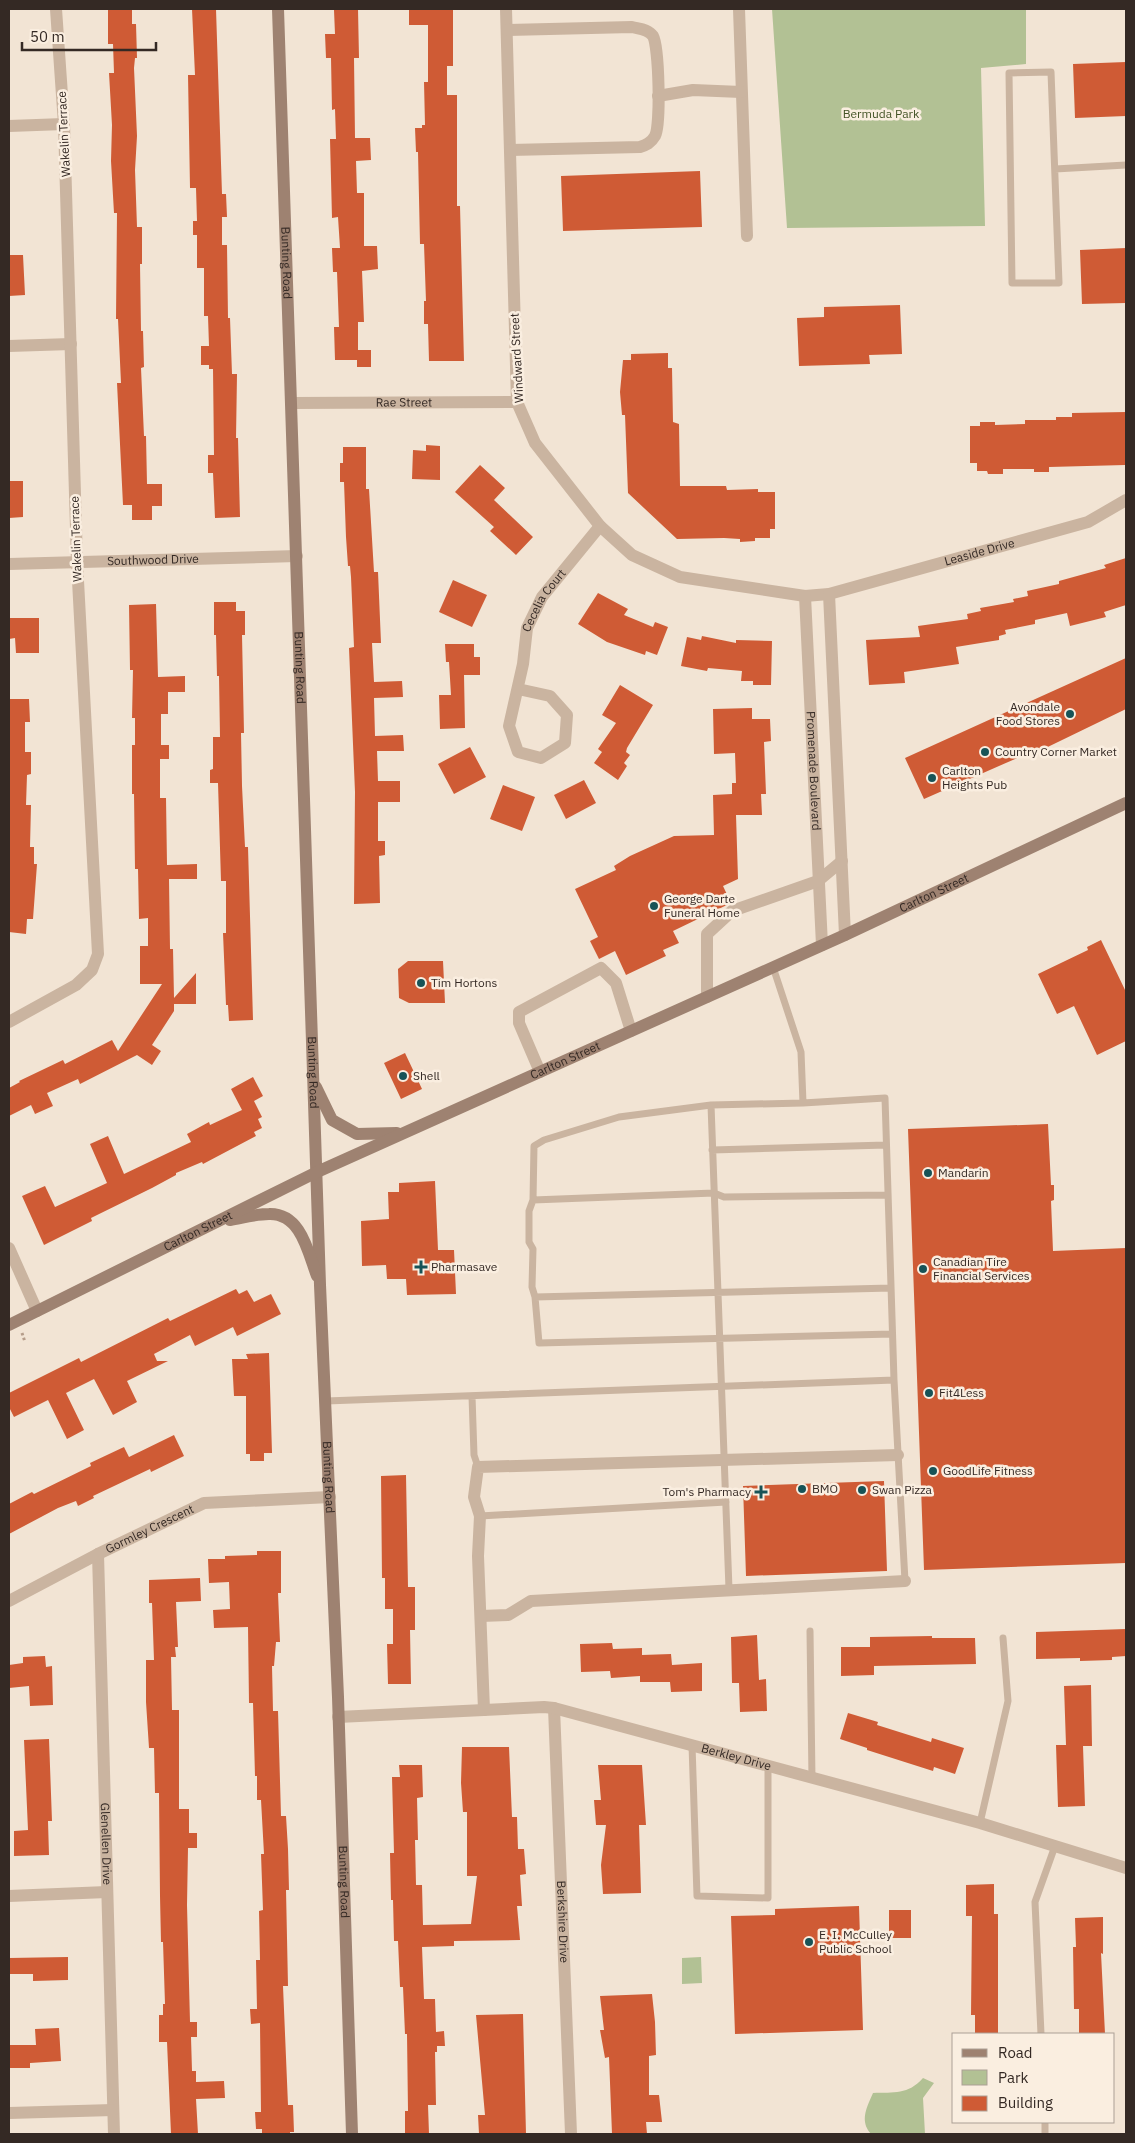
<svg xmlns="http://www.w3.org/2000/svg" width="1135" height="2143" font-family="'IBM Plex Sans',sans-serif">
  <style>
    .green { fill: #b2c194 }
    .building { fill: #cf5b35 }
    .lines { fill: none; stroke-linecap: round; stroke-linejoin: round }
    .path { stroke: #b69d8a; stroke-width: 3; stroke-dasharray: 2.5 2.5; stroke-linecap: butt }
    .service { stroke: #cab4a0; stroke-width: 7 }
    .minor { stroke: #cab4a0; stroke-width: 12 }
    .secondary { stroke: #9e8271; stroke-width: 12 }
    .poi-dot { fill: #175357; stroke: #faeee0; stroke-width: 2 }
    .labels { text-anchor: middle; stroke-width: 5; stroke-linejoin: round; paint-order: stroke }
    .park-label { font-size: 12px; fill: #435326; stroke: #faeee0 }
    .street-label { font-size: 12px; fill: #342924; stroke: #faeee0 }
    .poi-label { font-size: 12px; fill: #342924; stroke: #faeee0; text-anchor: start }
  </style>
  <rect width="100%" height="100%" fill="#f2e4d4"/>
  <path class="green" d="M772,9h254v55l-45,4 4,158 -198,2z
    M701,1957l1,26 -20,1v-26z
    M923,2078l11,5 -11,15 2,36h-54c-12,-13 -4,-27 2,-41 21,-1 35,2 50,-15z"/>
  <path class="building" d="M108,9h24v15h4l1,34h-2l-1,10 3,68 -2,34 2,57h5v37h-2l1,67h2l1,36 -3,1 3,68h2l1,48h15v22h-10v14h-20v-15h-9l-6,-122h4l-3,-64h-2l1,-106h-3l-3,-52 1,-36 -3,-52h5l-1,-29h-5z
    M192,9h24l6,185h4l1,23h-5v28h5l1,73h2l2,56h5l-1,64h2l2,79 -25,1 -2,-45h-5v-18h6l-1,-86h-4v-4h-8v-19h8l-1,-30h-4v-48h-7v-33h-4v-14h4l-1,-33h-6l-2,-113h7z
    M358,9l1,49h-5l1,80h15l1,22 -15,1 1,32h7v53h13l1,23 -16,2 2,51h-6v28h13v17h-14v-7h-22l-1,-33h5l-2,-55h-4l-1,-24h8l-2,-31 -6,1 -2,-79h6l-1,-30 -3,1 -1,-52h-5l-1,-24h10l-1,-24z
    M409,9h44v57h-6v29h10v111h3l4,155h-35l-1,-37h-4v-23h2l-2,-57h-4l-2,-92h-2l-1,-24h7v-3h3l-1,-43h4v-57h-19z
    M1126,62v54l-51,2 -2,-54z
    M700,171l2,56 -139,4 -2,-55z
    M1126,248v55l-44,1 -2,-54z
    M9,255h14l2,40 -16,1z
    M900,305l2,49 -33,1 1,9 -71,2 -2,-48 27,-1v-10z
    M668,353v15h4l1,54 6,2 1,62h46l1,4 31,-1v3h17v37h-5v9h-15v3l-15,1v-3l-16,-1 -47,1 -49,-46 -3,-78h-3l-2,-23 3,-32h8v-6z
    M1126,412l-1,53 -76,2v5h-15v-3h-31v5h-15l-1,-3h-10v-8h-7v-37h10v-4h15v3l30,-1v-4h31v-3h16v-4z
    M426,445l14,1v34l-28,-1 1,-29 13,1z
    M343,447h23v42h3l5,83h4l3,71h-9l2,39 28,-1 1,16 -29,1 1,38 28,-1 1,16h-27l1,30h22v21h-22v39h7v14l-6,1 1,47 -26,1 1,-112 -6,-144 5,-1 -3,-70 -1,-11h-2l-2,-29 -2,-55h-4v-19h3z
    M480,465l25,23 -11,12 39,37 -17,18 -26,-24 4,-4 -39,-35z
    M9,481h14v36l-14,1z
    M1126,558v47l-22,7 2,5 -36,9 -3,-13 -32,7v4l-30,6 1,4 -7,2v4l-43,7 3,17 -55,8 1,11 -36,2 -3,-45 54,-3 -2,-11 50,-7 -1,-5 14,-3 -1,-3 34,-6 -1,-3 15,-3 -1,-5 32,-7v-3l47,-13 -2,-3z
    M453,580l34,15 -15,32 -33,-15z
    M598,593l30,16 -4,6 29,12 2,-5 13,5 -11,28 -11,-4 -1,4 -38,-13 -29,-18z
    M214,602h22v9h9v24h-3l2,98h-3l1,53 3,61h3l5,173 -24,1 -1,-16h-2l-3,-72h3v-52h-5l-3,-98h-8v-13l3,-1v-32h7l-1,-61h-2l-1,-41h-2z
    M156,604l2,73 27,-1v16h-17v22h-7v31h8v14h-9v39h6l1,67 30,-1v15h-28l1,70h3l1,49 22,-25v31h-22v7l-22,34 9,6 -9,14 -15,-10 -57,29 -2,-5 -31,14 6,13 -18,8 -4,-9 -22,11v-28l11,-6 -1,-1 44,-21 2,4 47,-24 6,11 44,-67h-22v-38h8v-28l-9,1 -1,-50h-3l-1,-75h-2v-49h3v-27h-3l1,-48h-3l-1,-65z
    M9,618h30v35h-23l-1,-15 -6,1z
    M702,636l34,7v-3l36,1 -1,44h-18v-4h-12l1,-10 -34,-3 -1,3 -26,-5 6,-29 14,3z
    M445,644h29v13h6v18h-16l1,53 -25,1 -1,-34h12l-2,-33h-3z
    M1126,658v51l-101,49 -1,-3 -100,44 -19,-41z
    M620,685l33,20 -26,43 -1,4 4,3 -6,8 3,3 -9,14 -24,-17 8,-11 -4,-3 18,-26 -14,-8z
    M9,699h20l1,23h-5v30h6v22l-4,1 -1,30h5l-1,42h4v17h3l-4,55h-6l-1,15 -17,-2z
    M752,708v11h18l1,22 -7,1 2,52h-5l1,21h-26l2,64 -15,7 8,17 -58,28 6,12 -16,7 3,6 -40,19 -11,-24 -16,8 -9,-18 8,-4 -23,-48 41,-19 -2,-4 16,-10 44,-20 40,-1 -1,-40 19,-1v-11h4l-1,-30 -21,1 -1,-45z
    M470,747l16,30 -32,17 -16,-30z
    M584,780l12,23 -30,16 -12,-24z
    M503,785l32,12 -13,34 -32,-12z
    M1101,940l25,52v49l-29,14 -23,-49 -17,8 -19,-40 50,-24 -1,-3z
    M408,961h35l2,42h-36l-10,-5 -1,-29z
    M405,1053l17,36 -21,10 -17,-36z
    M253,1077l10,19 -9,5 8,16 -4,2 4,9 -8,4 2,4 -53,28 -1,-2 -26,11v2l-24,13 -61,30 1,3 -48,24 -22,-49 23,-10 10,21 52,-24 -17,-39 18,-8 16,38 67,-32 -4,-8 22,-12 1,3 32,-15 -11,-21z
    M1048,1124l3,61h3v15l-3,1 2,50 73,-3v315l-202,7 -16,-441z
    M435,1181l3,69h16l2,44 -49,1 -1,-16h-19l-1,-14 -24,1 -1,-45 28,-2 -1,-27h11v-9z
    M236,1289l3,5 8,-4 7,12 17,-8 10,20 -44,22 -4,-9 -38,19 -5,-11 -36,19 3,7h11l-41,20 10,21 -24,13 -19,-36 -28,14 18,37 -17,9 -19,-39 -34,17 -5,-10v-14l70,-35 2,4 87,-44 2,3z
    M269,1353l3,100h-8v8h-14v-7h-4v-58h-12l-2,-37h16l-2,-5z
    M174,1435l10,21 -33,16 -1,-3 -57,27 1,2 -16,8 -2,-5 -18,7 -49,26v-30l23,-12 2,2 57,-28 -1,-3 34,-16 5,10z
    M406,1475l2,112h7v43h-5l1,54h-23l-1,-40h6v-35h-8v-31h-3l-1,-102z
    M884,1481l3,90 -141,5 -3,-90z
    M257,1551h24v42h-3l2,49h-4l-2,24h-2l1,45h5l3,105h5l2,33 1,41h-3l2,96h-5l5,119h5l1,27h-4v2h-28v-5h-6l-1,-17h6l-1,-89 -9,1 -1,-15h7l-1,-49h4l-1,-49 4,-1 -2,-56h3l-3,-54h-4v-24h-2l-2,-73h-4l-1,-76 -34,1 -1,-18 17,-1 -1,-27 -20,1 -1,-24h17v-3l32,-1z
    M200,1578l1,23 -25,1 2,45h-3l1,10h-5l1,53h7v99h10v24h8v15h-9l-1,57 3,117h7v15h-6l1,34h4v11l28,-1 1,17 -29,1 2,35h-27l-4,-92h-8v-27h4v-11h2l-2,-62h-2l-1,-46 -1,-103h-4l-1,-45h-5l-3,-46v-42h8l-2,-57h-3v-23z
    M1126,1629v27l-14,1v3l-32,1v-3l-44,1v-27z
    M757,1635l2,45 7,-1 1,32 -27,1 -1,-29h-7l-1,-46z
    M932,1636v2h43l1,26 -102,2v9l-33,1v-29h29v-10z
    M612,1643l1,6 29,-1v7l29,-1 1,11 30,-2v28l-31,1 -1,-10h-30v-6l-29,2 -1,-7 -29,1 -1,-28z
    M45,1656l1,11 6,-1 1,39 -23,1 -1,-20 -20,2v-23l14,-2v-6z
    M1091,1685l1,61h-9l2,60 -27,1 -2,-62h10l-2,-59z
    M848,1713l30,9 -1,3 54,17 1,-4 32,10 -9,26 -21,-7 -1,4 -66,-21v-2l-27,-9z
    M49,1739l3,82h-4l1,34 -35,1v-25l14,-1 -4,-90z
    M462,1747h47l3,70h5l1,32h6l2,25 -6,1 2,31h-5l3,34 -66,1v5l-32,1 2,52h11l1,33 8,-1 1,15h-8v6h-2l1,53h-8l1,29h-24v-23h3l-1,-77h-2l-2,-47h-3l-2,-46h-4l-1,-41h-2l-1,-47h4l-2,-76h8l-1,-12h23l1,32 -6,1 1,42h-3l1,45h6l1,40 48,-1 6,-48h-10v-64h-4l-2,-29z
    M598,1765h44l4,60h-7l2,68 -38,1 -2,-29 5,-40h-10l-2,-25h7z
    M994,1884v30h4v120h-23v-19h-4l1,-99h-6v-31z
    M859,1906l4,124 -128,4 -4,-118 44,-1v-6z
    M889,1910h22v28h-22z
    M1103,1917v37l-2,-1 4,81h-26v-25h-5l-1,-62h3l-1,-29z
    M68,1957v23l-35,1v-7h-24v-16z
    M652,1994l3,28 1,33 -7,1v39h10l3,27h-16l1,12h-35l-3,-77 -4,1 -5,-28h4l-4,-34z
    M523,2014l3,120h-47l-1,-19h7l-9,-100z
    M59,2028l2,33 -31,2v5h-21v-23h27l-1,-16z"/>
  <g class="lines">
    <path class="path" d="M22,1333l3,9"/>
    <path class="service" d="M1051,72l8,211h-47l-3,-210z
      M1055,169l71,-4
      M711,1105l-92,12 -75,23 -10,6 -1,54 -4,11v31l4,7 -1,38 3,10 4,46 353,-9
      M712,1150l174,-5
      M533,1200l181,-7 10,4 164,-2
      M535,1297l356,-9
      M894,1380l11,201
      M472,1396l2,59 4,12
      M326,1401l568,-21 -9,-282 -82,5 -2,-51 -28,-85
      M480,1516l246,-14
      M729,1589l-18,-484 92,-2
      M810,1631l2,148
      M692,1745l5,151 71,2v-132
      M980,1823l28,-122 -5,-63
      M1041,2034l-6,-132 20,-56
      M1045,2122v12"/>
    <g class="minor">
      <path id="s1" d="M506,9l11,393 18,41 65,83 32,29 48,22 125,19 24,-2 259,-72 38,-22"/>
      <path d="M739,9l8,227"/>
      <path d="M507,30l125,-3c8,2 16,2 21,9 6,11 8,89 2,100 -4,7 -9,9 -15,11l-130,3"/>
      <path d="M658,96l35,-6 48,2"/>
      <path d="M9,126l55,-2"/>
      <path d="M9,346l62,-2"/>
      <path id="s2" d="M292,403l225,-1"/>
      <path id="s3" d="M9,564l288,-8"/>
      <path d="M829,594l16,341"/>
      <path id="s4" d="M805,596l17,349"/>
      <path id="s5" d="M518,689l32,7 17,19 -2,28 -24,15 -23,-6 -9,-26 14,-62 4,-36 15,-31 58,-71"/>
      <path d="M707,997v-63l25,-23 86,-30 24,-20"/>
      <path d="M9,1022l67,-37 16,-15 6,-16 -21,-392 -13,-438 -8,-115"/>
      <path d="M540,1072l-21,-49v-11l82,-44 15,15 15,48"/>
      <path d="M9,1248l28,63"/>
      <path id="s6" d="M98,1554l16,580"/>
      <path id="s7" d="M9,1601l89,-47 106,-51 126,-6"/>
      <path d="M481,1616l27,-1 23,-14 374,-20"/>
      <path id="s8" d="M554,1708l17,426"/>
      <path d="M484,1710l-6,-154 2,-40 -6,-19 4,-30 420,-12"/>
      <path id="s9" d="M338,1717l206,-10 10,1 426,115 146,45"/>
      <path d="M9,1896l98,-4"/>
      <path d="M9,2113l104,-3"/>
    </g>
    <g class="secondary">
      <path id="s10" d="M278,9l42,1276 18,412 14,437"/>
      <path d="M316,1087l16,33 25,14 40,-1"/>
      <path d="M230,1220c12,-2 26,-6 39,-6 32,-1 39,38 48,62"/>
      <path id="s11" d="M9,1325l308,-153 528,-237 281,-132"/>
    </g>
  </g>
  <g class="poi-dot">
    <circle cx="1070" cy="714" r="5"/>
    <circle cx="985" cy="752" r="5"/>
    <circle cx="932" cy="778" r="5"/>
    <circle cx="654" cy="906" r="5"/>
    <circle cx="421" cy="983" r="5"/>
    <circle cx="403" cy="1076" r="5"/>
    <circle cx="928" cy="1173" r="5"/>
    <path d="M418.5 1259.5h5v5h5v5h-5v5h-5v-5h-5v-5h5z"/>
    <circle cx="923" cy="1269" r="5"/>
    <circle cx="929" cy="1393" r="5"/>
    <circle cx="933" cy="1471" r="5"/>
    <circle cx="802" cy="1489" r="5"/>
    <circle cx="862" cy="1490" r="5"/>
    <path d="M758.5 1484.5h5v5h5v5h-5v5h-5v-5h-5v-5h5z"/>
    <circle cx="809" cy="1942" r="5"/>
  </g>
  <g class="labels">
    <g class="park-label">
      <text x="881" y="118">Bermuda Park</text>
    </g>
    <g class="street-label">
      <text transform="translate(64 134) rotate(-93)" y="4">Wakelin Terrace</text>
      <text dy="4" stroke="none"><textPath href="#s10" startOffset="254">Bunting Road</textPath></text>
      <text transform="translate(517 358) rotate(-93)" y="4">Windward Street</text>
      <text dy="4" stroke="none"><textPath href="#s2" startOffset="112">Rae Street</textPath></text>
      <text transform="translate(76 539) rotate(-92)" y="4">Wakelin Terrace</text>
      <text dy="4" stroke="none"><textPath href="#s1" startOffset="946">Leaside Drive</textPath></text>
      <text dy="4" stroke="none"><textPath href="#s3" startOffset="144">Southwood Drive</textPath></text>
      <text dy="4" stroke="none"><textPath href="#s5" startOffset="298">Cecelia Court</textPath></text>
      <text dy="4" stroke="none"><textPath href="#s10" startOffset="659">Bunting Road</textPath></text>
      <text dy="4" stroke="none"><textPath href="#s4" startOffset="175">Promenade Boulevard</textPath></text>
      <text dy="4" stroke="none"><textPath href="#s11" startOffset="1021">Carlton Street</textPath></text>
      <text dy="4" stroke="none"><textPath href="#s11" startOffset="616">Carlton Street</textPath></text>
      <text dy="4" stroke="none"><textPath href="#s10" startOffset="1064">Bunting Road</textPath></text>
      <text dy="4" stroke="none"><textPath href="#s11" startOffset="211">Carlton Street</textPath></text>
      <text dy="4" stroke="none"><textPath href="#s10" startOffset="1469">Bunting Road</textPath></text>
      <text dy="4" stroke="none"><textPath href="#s7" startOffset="158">Gormley Crescent</textPath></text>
      <text dy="4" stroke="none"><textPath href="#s9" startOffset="405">Berkley Drive</textPath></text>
      <text dy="4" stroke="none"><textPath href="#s6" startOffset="290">Glenellen Drive</textPath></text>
      <text dy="4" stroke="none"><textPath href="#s10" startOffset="1874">Bunting Road</textPath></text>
      <text dy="4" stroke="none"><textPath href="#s8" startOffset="214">Berkshire Drive</textPath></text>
    </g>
    <g class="poi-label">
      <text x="1060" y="711" text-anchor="end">Avondale<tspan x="1060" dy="14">Food Stores</tspan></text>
      <text x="995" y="756">Country Corner Market</text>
      <text x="942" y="775">Carlton<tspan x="942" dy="14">Heights Pub</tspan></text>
      <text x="664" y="903">George Darte<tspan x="664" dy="14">Funeral Home</tspan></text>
      <text x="431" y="987">Tim Hortons</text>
      <text x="413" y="1080">Shell</text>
      <text x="938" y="1177">Mandarin</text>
      <text x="933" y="1266">Canadian Tire<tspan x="933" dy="14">Financial Services</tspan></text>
      <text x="431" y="1271">Pharmasave</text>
      <text x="939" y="1397">Fit4Less</text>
      <text x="943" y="1475">GoodLife Fitness</text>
      <text x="812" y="1493">BMO</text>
      <text x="872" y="1494">Swan Pizza</text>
      <text x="751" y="1496" text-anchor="end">Tom's Pharmacy</text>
      <text x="819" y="1939">E. I. McCulley<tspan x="819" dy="14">Public School</tspan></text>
    </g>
  </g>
  <rect width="1135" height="2143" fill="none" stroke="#342924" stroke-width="20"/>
  <rect x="952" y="2033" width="162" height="90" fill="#faeee0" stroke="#ab9f95"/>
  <rect x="962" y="2049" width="25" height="8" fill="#9e8271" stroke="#ab9f95"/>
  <text x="998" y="2058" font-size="15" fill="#342924">Road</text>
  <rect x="962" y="2070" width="25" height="15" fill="#b2c194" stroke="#ab9f95"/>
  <text x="998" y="2083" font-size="15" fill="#342924">Park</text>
  <rect x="962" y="2096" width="25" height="15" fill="#cf5b35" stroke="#ab9f95"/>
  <text x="998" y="2108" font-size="15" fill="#342924">Building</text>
  <path d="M22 42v8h134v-8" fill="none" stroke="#342924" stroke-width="2.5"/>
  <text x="30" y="42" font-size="15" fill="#342924" stroke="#faeee0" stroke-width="4" paint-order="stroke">50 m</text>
</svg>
